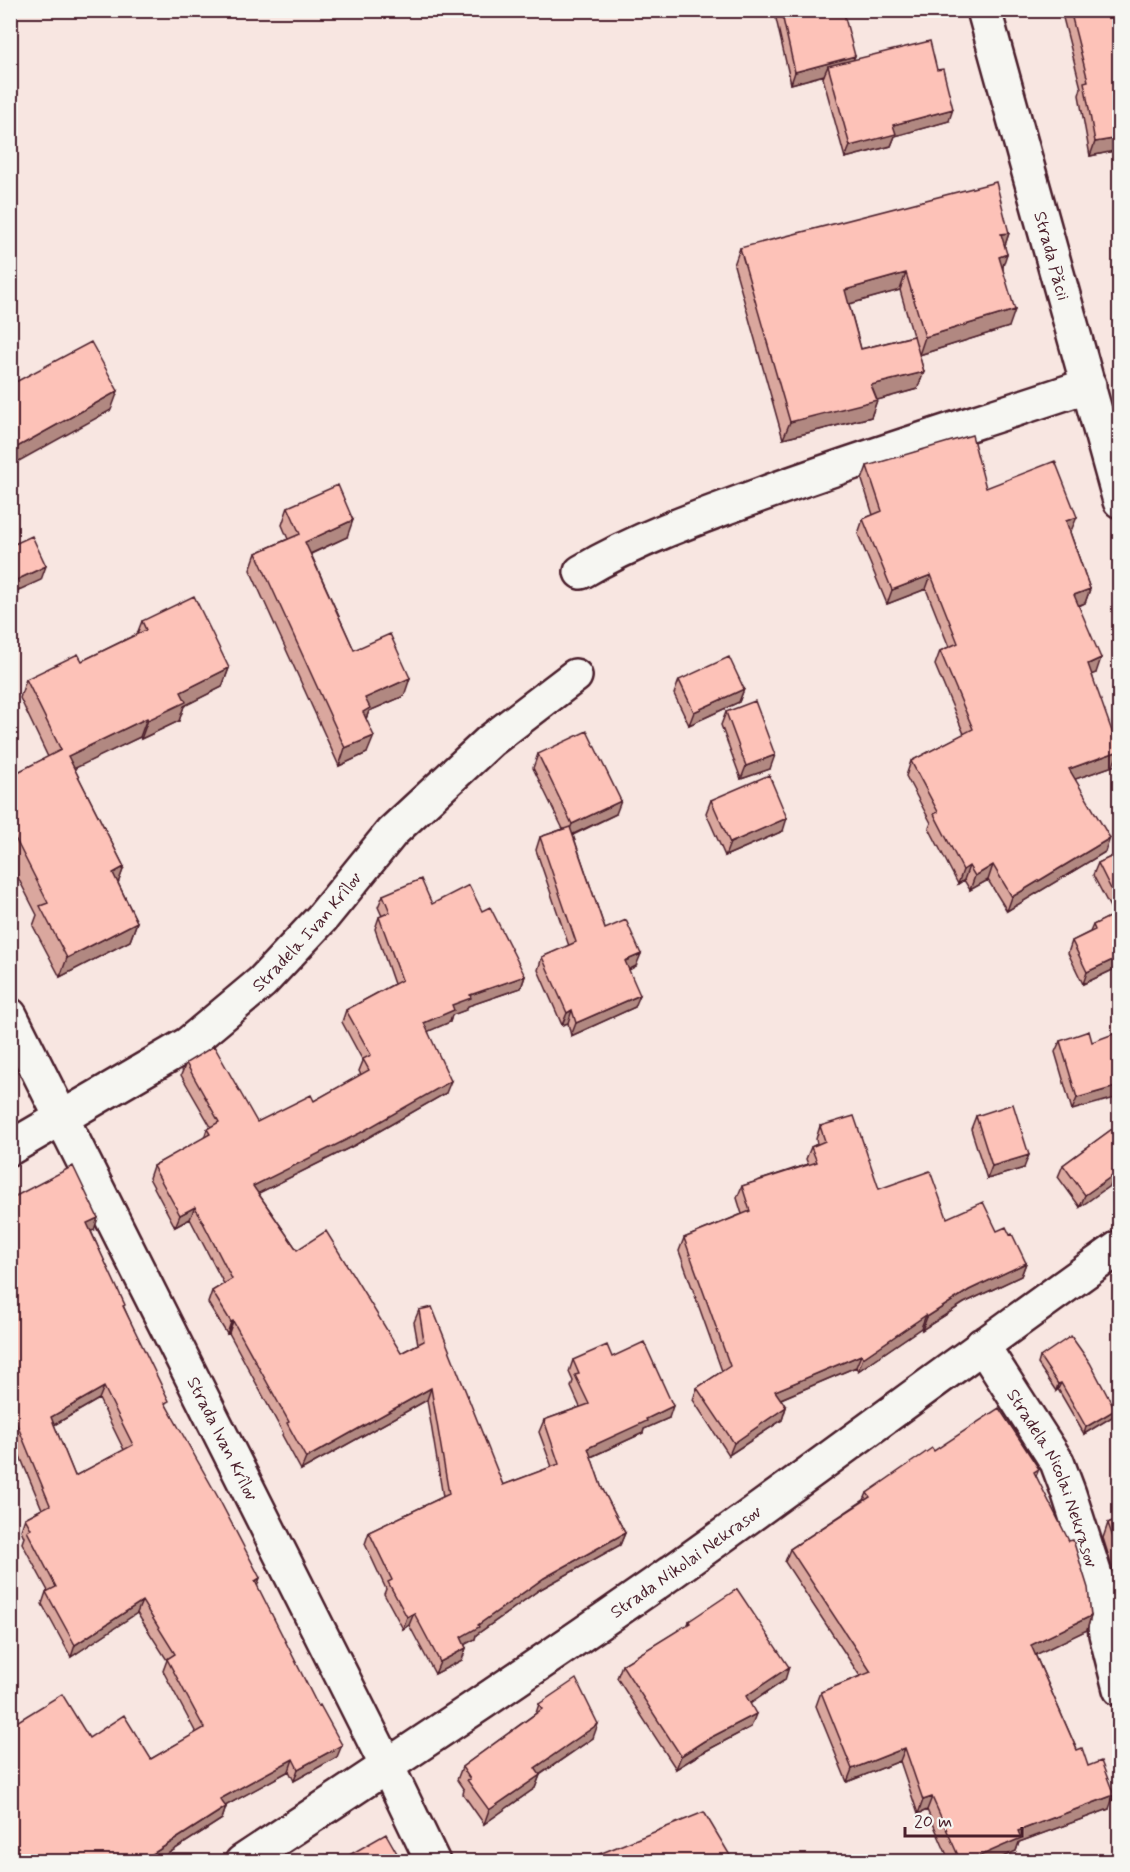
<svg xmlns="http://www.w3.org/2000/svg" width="1130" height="1872" font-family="Mynerve,sans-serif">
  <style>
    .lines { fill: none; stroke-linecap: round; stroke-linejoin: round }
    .minor-casing { stroke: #4a1f2b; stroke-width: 38 }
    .minor { stroke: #f6f6f2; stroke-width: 33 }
    .wall { fill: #daa79e; stroke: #4a1f2b; stroke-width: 1.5; fill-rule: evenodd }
    .shaded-wall { fill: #b18881; stroke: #4a1f2b; stroke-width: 1.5 }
    .building { fill: #fdc2b8; stroke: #4a1f2b; stroke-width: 1.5; fill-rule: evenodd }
    .labels { text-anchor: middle; stroke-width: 5; stroke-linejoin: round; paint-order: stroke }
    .street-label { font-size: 18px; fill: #4a1f2b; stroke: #f6f6f2 }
  </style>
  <rect width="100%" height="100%" fill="#f8e6e1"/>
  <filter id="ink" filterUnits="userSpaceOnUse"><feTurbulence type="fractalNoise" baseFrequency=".0167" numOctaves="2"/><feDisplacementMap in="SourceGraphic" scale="12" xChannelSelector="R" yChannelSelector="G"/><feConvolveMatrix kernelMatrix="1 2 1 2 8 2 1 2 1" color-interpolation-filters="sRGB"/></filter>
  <g filter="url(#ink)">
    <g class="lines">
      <g class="minor-casing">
        <g id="minor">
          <path id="s1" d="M984,10l136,491"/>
          <path d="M581,572c56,-33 118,-55 179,-77 109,-40 219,-73 329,-110"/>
          <path id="s2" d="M10,1015l377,751 46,96"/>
          <path id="s3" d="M10,1148l178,-104 74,-62 60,-64 70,-86 98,-91 85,-65"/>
          <path id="s4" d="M982,1345l75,117 12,32 32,100 5,40 14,55"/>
          <path id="s5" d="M242,1862c141,-93 282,-186 420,-283 154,-109 304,-223 458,-332"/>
        </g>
      </g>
      <use href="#minor" class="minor"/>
    </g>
    <path class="wall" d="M774,10h69l10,50 96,61 -54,15 -4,10 -46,12 -22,-80 1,-3 -33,9z
      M1061,10h58v140l-29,6 -11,-61 2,-7z
      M1009,233l-4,12 -2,23 6,59 -90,28 5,17 -7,17 -40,11 -6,17 -88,22 -49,-174 6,-17zM900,290l13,46 -52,13 -12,-45z
      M867,466l119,22 85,43 -1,1 20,57 -5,14 -6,3 17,67 -4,1 21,92 -38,13 30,73 -98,59 -19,-31 -18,10 -6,-10 -6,4 -29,-56 2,-5 -25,-47 5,-15 53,-27 -29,-69 5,-14 9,-4 -23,-58 -39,15 -29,-70 5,-15 10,-4 -11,-35z
      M288,507l59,30 -36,17 43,96 50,46 -35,15 -3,8 1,34 -28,13 -89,-196 6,-17 32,-14 -6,-14z
      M142,621l87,47 -7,19 -38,19 -5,15 -38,18 -1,-2 -66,31 50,99 -6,16 19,39 -7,19 -70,36 -27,-51 4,-11 -27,-53v-86l38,-19 -28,-59 6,-19 56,-18 55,-27z
      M679,680l65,9 -5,13 -50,23 -15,-31z
      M726,712l44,57 -29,10 -20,-54z
      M538,754l78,60 -43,21 32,94 31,37 -7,4 6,37 -64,29 -3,-13 -6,2 -24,-55 4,-13 27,-11 -33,-96 4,-13 23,-8 -30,-61z
      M711,800l72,31 -58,25 -19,-43z
      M1119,853v114l-36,17 -15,-31 4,-12 18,-9 3,-7 21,-10 -21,-40 5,-12z
      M383,895l49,9 50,7 43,65 -4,12 -53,18 -2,4 -14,5 -2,7 -22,9 18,62 -91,52 -97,48 39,57 104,103 17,-9 -4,-22 5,-12 84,175 49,-18 -13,-35 5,-12 36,-13 -9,-20 2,-6 -4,-9 4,-12 39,-3 57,61 -25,11 -1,4 -52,24 10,29 24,47 -5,12 -81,45 -63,45 -1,4 -11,5 2,4 -4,12 -27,14 -26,-49 -6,4 -19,-35 2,-5 -21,-45 4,-12 74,-35 -16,-97 -126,70 -19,-35 1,-2 -54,-100 -2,1 -19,-31 4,-12 12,-7 -34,-65 -15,8 -26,-49 4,-12 51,-28 3,-9 4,-2 -30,-52 5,-12 71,59 57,-21 47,-26 -2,-4 4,-10 -21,-39 4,-12 48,-26 -19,-55 4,-12 3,-1 -4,-9z
      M1060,1041l59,2 -47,67 -17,-58z
      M976,1116l48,52 -37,11 -16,-50z
      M1119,1124l-39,83 -22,-30 5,-12z
      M820,1126l59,63 68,29 50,13 29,32 -5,13 -57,27 -42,27 -1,-2 -63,43 -2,-4 -75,32 5,8 -4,13 -53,35 -36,-55 4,-12 25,-17 -43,-120 5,-13 58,-24 -5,-16 5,-12 66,-22 -2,-5 5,-12 6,-3 -1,-5z
      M10,1199l84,31 -3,1 76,176 90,179 80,171 -43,24 -5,-10 -64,35 1,1 -4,12 -67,43h-145l79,-124 62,21 45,-26 -33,-62 4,-11 -30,-47 -66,44 -29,-53 4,-12 2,-1 -26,-48 2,-6 -3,-7 4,-12 17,-9 -32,-77zM99,1399l25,51 -49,26 -21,-51z
      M1040,1357l72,60 -28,17 -26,-45 -2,2 -18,-27z
      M934,1451l105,18 -3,7 55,140 -4,14 -52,24 42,96 11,16 21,43 -90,33 -3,9 -24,11h-42l-23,-52 -9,4 -18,-53 -53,21 -31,-76 5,-14 39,-16 -75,-114 5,-13 74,-49 3,-7z
      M1119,1518v50l-6,2 -10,-32 5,-15z
      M689,1621l96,59 -35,24 1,23 -51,27 -24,15 -59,-91 5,-13 66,-40z
      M539,1704l54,34 -53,37 -5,13 -51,36 -21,-30 1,-4 -7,-10 5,-13 74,-54z"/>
    <path class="shaded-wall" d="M855,56l-5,12 -22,-2 -4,9 -33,9 4,-12z
      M953,109l-4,12 -54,15 -4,10 -46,12 5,-12 43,-21z
      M1119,138v12l-29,6 5,-14z
      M1009,233l-6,18 -2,-17z
      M1007,254l-6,18 -2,-15z
      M906,273l-6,17 -62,17 7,-17z
      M1015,310l-6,17 -90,28 6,-18z
      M924,372l-7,17 -40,11 -6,17 -88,22 7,-17 81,-37z
      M118,391l-7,19 -101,56v-15z
      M1077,517l-6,14 -10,4 5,-14z
      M353,520l-6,17 -48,22 6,-17z
      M46,566l-5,14 -31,14v-11z
      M931,575l-5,14 -39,15 5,-14z
      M1090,589l-5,14 -16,6 5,-14z
      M1101,658l-5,15 -13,5 5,-14z
      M229,668l-7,19 -38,19 -5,15 -38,18 7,-19 33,-28z
      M410,678l-6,18 -35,15 -6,15 -7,3 9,-31z
      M744,689l-5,13 -50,23 5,-13z
      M14,712l-4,10v-8z
      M147,718l-7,19 -79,38 7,-19z
      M374,736l-7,17 -28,13 6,-18z
      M1119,751l-6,15 -49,17 5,-14z
      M775,755l-5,14 -29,10 5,-13z
      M621,801l-5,13 -49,23 5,-13z
      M787,818l-4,13 -58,25 5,-13z
      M15,838l-5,12v-9z
      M1110,838l-5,14 -98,59 5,-14z
      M993,865l-5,15 -18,10 5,-14z
      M969,866l-5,14 -6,4 5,-14z
      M124,867l-7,19 -4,-13z
      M137,922l-7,19 -70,36 7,-19z
      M641,954l-5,12 -16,8 5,-13z
      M1119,957v10l-36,17 4,-12z
      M525,976l-4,12 -53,18 -2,4 -14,5 -2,7 -30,13 4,-12 28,-18 18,-10z
      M640,995l-5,12 -64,29 5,-13z
      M572,1010l-4,13 -6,2 5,-12z
      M451,1081l-5,12 -91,52 -106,53 4,-12z
      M1119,1086v11l-47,13 5,-12z
      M1029,1155l-5,13 -37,11 5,-13z
      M1119,1171v8l-39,28 5,-12z
      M195,1207l-5,12 -15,8 5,-12z
      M98,1218l-4,12 -11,5 4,-12z
      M1026,1263l-5,13 -57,27 -42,27 5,-13 42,-27z
      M926,1315l-5,13 -63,43 5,-13z
      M233,1321l-4,12 -2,1 4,-12z
      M861,1355l-5,12 -85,36 4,-12z
      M1061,1383l-3,6 -2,2 2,-7z
      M104,1387l-5,12 -52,30 4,-12z
      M431,1388l-4,12 -126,70 5,-12z
      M673,1406l-4,12 -25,11 -1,4 -59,27 4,-12 58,-29z
      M786,1407l-4,13 -53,35 5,-12z
      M1115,1410l-3,7 -28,17 2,-7z
      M625,1533l-5,12 -81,45 -63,45 -1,4 -18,10 4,-12 83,-59z
      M1119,1555v13l-6,2z
      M260,1578l-4,12 -1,-9z
      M142,1601l-5,12 -66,44 4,-12z
      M414,1613l-5,12 -6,4 4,-12z
      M1091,1616l-4,14 -60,29 4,-14z
      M466,1648l-4,12 -27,14 5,-12z
      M789,1667l-4,13 -44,29 5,-13z
      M756,1714l-5,13 -51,27 -24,15 5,-13 23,-15z
      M598,1724l-5,14 -63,43 5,-13z
      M342,1745l-5,12 -43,24 4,-12z
      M905,1748l-5,13 -53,21 5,-13z
      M293,1759l-4,12 -73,40 4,-12z
      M540,1775l-5,13 -51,36 5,-14z
      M1114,1795l-5,14 -90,33 -3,9 -24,11h-26l52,-31z
      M932,1797l-5,13 -9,4 5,-14z
      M226,1807l-4,12 -67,43h-15z"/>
    <path class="building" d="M781,10h62l12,46 -60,16z
      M1070,10h49v128l-24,4 -11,-60 4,-1z
      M930,41l7,29 6,-1 10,40 -60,16 3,9 -46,12 -22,-80z
      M996,182l13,51 -8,1 6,20 -8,3 16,53 -90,27 -19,-64 -61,17 16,59 53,-13 10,36 -53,13 6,15 -87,22 -50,-174z
      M91,342l27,49 -108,60v-66z
      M972,435l14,53 69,-27 22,56 -11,4 24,68 -16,6 27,63 -13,6 31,87 -50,18 41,69 -98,59 -19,-32 -18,11 -6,-10 -6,4 -29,-56 4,-2 -27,-51 62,-32 -33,-78 18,-8 -27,-68 -39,15 -29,-71 19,-8 -15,-45z
      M338,485l15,35 -48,22 49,108 36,-16 20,44 -45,20 5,10 -7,4 11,24 -29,12 -89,-195 44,-19 -12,-27z
      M32,536l14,30 -36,17v-37z
      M194,596l35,72 -48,24 5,10 -38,18 -1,-2 -79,38 56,111 -11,6 24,49 -70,36 -27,-52 8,-3 -33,-65 -5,3v-65l51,-26 -35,-71 52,-25 4,7 64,-31 -4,-9z
      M729,657l15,32 -50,23 -15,-32z
      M755,701l20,54 -29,11 -20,-54z
      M10,704l4,8 -4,2z
      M587,731l34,70 -49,23 -34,-70z
      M769,775l18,43 -57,25 -19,-43z
      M570,827l35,102 21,-9 15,34 -16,7 15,34 -64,28 -4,-13 -5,3 -25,-56 34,-15 -36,-105z
      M1119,853v52l-21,-42z
      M421,879l11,25 37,-19 13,26 8,-4 35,69 -55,19 1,3 -19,7 2,5 -30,13 27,58 -91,52 -107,53 44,64 29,-19 75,122 23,-12 -5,-31 13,-3 71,178 56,-21 -15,-44 45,-16 -14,-29 4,-1 -6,-14 34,-15 5,12 32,-15 29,64 -27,13 1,2 -59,27 13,38 24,47 -81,45 -66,47 1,2 -18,10 5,11 -26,14 -26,-49 -7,4 -19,-35 4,-2 -23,-48 80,-38 -18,-106 -125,70 -19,-35 2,-1 -56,-101 -2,1 -19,-31 20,-12 -37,-72 -15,8 -27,-49 57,-32 -3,-5 12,-7 -33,-59 28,-17 43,76 54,-27 3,6 55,-31 -6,-11 8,-4 -25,-45 56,-30 -23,-63 11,-5 -7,-17z
      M1119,912v45l-32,15 -15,-31 23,-11 -2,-5z
      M1089,1031l3,11 24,-9 3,10v43l-42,12 -17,-57z
      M1013,1104l16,51 -37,11 -16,-50z
      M854,1116l25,73 51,-18 17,47 36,-16 14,29 9,-4 4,8 2,-1 14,29 -57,27 -42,27 -1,-2 -63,43 -2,-3 -86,36 11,16 -52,36 -37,-55 33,-22 -46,-128 66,-27 -8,-25 75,-24 -6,-15 14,-6 -5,-15z
      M1119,1124v47l-34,24 -22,-30z
      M73,1166l25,52 -11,5 38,82 -2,1 46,95 -4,2 54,96 41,79 -5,3 63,125 2,-1 22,40 -44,24 -5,-10 -73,40 6,8 -86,55h-130v-136l52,-32 27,44 35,-23 27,44 53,-31 -37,-69 8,-5 -33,-53 -67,44 -29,-53 10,-5 -29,-56 4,-2 -6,-11 25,-13 -34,-83 -6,-10v-213zM104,1387l29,58 -58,31 -24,-59z
      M1071,1336l19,27 25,47 -29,17 -25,-44 -3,1 -18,-27z
      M999,1408l40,61 -5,3 35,69 4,-1 15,48 3,28 -60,29 46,105 5,-2 6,18 13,-5 13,34 -96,36 3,7 -55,24h-5l-29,-65 -9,3 -18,-52 -53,21 -31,-77 50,-20 -81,-123 80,-52 -3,-4 65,-45 2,3z
      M1119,1518v37l-11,-32z
      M737,1589l52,78 -43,29 10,18 -52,27 -23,15 -59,-91 68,-42 -1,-2z
      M576,1679l22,45 -63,44 5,7 -51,35 -22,-30 3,-1 -8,-12 80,-58 -3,-5z
      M704,1812l30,50h-153l1,-1z
      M386,1834l16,28h-65z"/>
  </g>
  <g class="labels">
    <g class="street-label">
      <text dy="6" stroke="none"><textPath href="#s1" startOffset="255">Strada Păcii</textPath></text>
      <text dy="6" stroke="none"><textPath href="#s3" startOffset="370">Stradela Ivan Krîlov</textPath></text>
      <text dy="6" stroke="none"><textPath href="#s2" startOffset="474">Strada Ivan Krîlov</textPath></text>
      <text dy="6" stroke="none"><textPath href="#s4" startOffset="152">Stradela Nicolai Nekrasov</textPath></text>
      <text dy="6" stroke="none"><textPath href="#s5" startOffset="536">Strada Nikolai Nekrasov</textPath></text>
    </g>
  </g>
  <rect width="1130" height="1872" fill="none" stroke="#f6f6f2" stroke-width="36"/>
  <rect x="18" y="18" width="1094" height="1836" fill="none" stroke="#4a1f2b" stroke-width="2" filter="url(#ink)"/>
  <path d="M905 1827v9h117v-9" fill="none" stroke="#4a1f2b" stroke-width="3"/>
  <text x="914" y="1827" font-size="18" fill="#4a1f2b" stroke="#f6f6f2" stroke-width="4.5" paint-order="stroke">20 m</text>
</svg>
